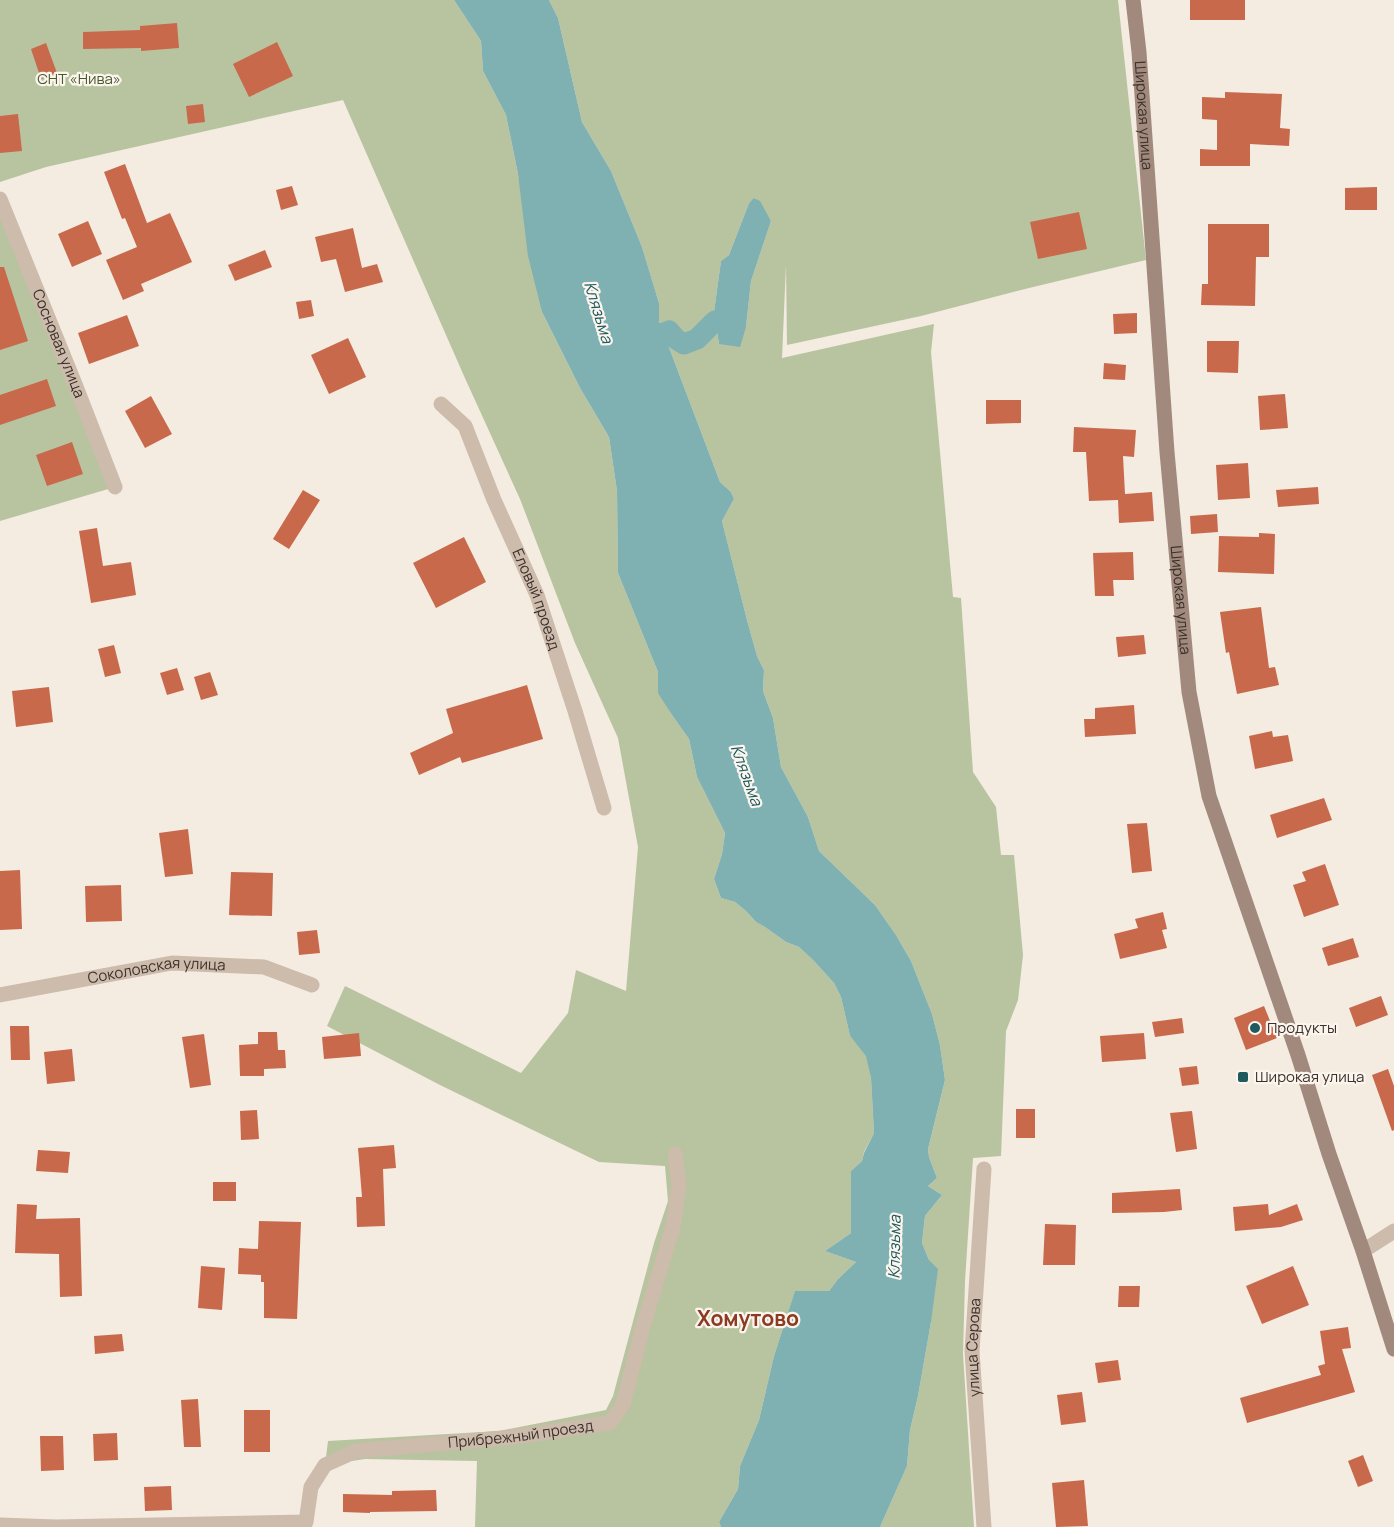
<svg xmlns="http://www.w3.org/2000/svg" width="1394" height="1527" font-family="Manrope,sans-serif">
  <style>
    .green { fill: #b8c4a0; fill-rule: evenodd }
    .water { fill: #7fb0b2 }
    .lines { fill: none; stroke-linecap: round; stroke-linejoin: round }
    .canal { stroke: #7fb0b2; stroke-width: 21 }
    .building { fill: #c8694b }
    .street { stroke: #cdbbac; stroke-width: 15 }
    .secondary { stroke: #a18a7d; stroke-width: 15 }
    .poi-dot { fill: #1f5a5e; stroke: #fbf5ee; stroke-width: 2 }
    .labels { text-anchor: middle; stroke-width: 4.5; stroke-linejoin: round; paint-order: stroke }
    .park-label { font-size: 15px; fill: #4a5a2e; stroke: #fbf5ee }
    .street-label { font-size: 15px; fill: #3b302b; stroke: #fbf5ee }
    .poi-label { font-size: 15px; fill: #3b302b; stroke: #fbf5ee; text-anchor: start }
    .water-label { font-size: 16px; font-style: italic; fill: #1f5a5e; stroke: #fbf5ee }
    .district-label { font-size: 21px; font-weight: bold; fill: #8c3b22; stroke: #fbf5ee }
  </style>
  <rect width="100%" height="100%" fill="#f4ebe1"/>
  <path class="green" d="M0,0h454l27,41 2,30 23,44 12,59 24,138 38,76 29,49 8,54 1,82 40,99 1,21 13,22 17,24 8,38 28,56 -3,21 -8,25 7,19 14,4 11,9 10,11 9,5 21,15 13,5 15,14 20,22 7,14 9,39 17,20 4,22 3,55 -10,19 -2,9 -11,10v62l-26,18 31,11 -18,17 -9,12 -34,1 -21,64 -15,64 -19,46 -2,23 -19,33 2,5h-246l2,-66 -112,-2 -40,6 3,-24 171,-10 107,-21 7,-14 41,-153 14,-42 -3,-35 -66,-4 -159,-77 -113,-59 18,-40 176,87 47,-60 8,-43 50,21 12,-144 -20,-109 -43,-95 -55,-144 -56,-123 -121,-276 -297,67 -46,15z
    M549,0h569l28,260 -117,28 -108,28 -134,29 -1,-80 -4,93 152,-34 -3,28 22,245 8,1 12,174 23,35 5,48h13l9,100 -5,45 -12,31 -5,125 -28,2 -8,123 -2,73 11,173h-94l27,-61 3,-36 8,-34 13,-74 -2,-62 -7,-17 3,-27 17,-21 -14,-9 9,-8 -8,-21 -1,-8 17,-69 -5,-35 -8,-31 -21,-53 -15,-26 -21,-30 -56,-54 -11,-34 -27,-50 -8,-49 -10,-27 1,-21 -7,-14 -10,-36 -25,-99 12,-22 -3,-7 -11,-10 -61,-161v-18l-17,-56 -31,-76 -29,-49 -24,-104zM755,198l16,23 -20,60 -5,46 -27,17 -5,-32 7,-51 8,-6 20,-52z
    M0,199l115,288 -115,34z"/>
  <path class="water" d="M454,0h95l9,18 24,104 29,49 31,76 17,56v18l61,161 11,10 3,7 -12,22 25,99 10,36 7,14 -1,21 10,27 8,49 27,50 11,34 56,54 21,30 15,26 21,53 8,31 5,35 -17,69 1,8 8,21 -9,8 14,9 -17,21 -3,27 7,17 9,9 -7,53 -13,74 -8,34 -3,36 -27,61h-159l-2,-5 19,-33 2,-23 19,-46 15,-64 21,-65h34l9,-12 18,-17 -31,-11 26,-18v-62l11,-10 2,-8 10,-20 -3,-55 -5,-22 -16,-20 -9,-39 -7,-14 -20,-22 -15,-14 -13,-5 -21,-15 -9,-5 -10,-11 -11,-9 -14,-4 -7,-19 8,-25 3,-21 -28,-56 -8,-38 -17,-24 -14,-22v-21l-40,-99 -1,-82 -8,-54 -29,-49 -38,-76 -14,-56 -10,-82 -12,-59 -23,-44 -2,-30z
    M754,198l6,3 11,20 -20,60 -5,46 -6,20 -21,-3 -5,-32 7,-51 8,-6 20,-52z"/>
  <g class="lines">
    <path class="canal" d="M636,344l33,-13 7,8 8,5 13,-5 18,-18"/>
  </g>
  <path class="building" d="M1190,0h55v20h-55z
    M177,23l2,25 -38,3v-3l-58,1v-17l57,-2v-4z
    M277,42l16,34 -44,21 -16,-33z
    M46,43l11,30 -16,6 -10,-30z
    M1225,92l57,2 -2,34 10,1 -1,17 -39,-2v22h-50v-17l17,1v-30l-15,-1v-22l23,1z
    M203,104l2,18 -17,2 -2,-18z
    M18,114l4,37 -22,2v-37z
    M125,164l22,59 23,-10 22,49 -51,22 3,7 -21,9 -17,-40 31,-13 -12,-29 -3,1 -18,-47z
    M292,186l6,19 -17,5 -5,-20z
    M1377,187v23h-32v-22z
    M1079,212l8,37 -49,10 -8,-37z
    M88,221l14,33 -30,13 -14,-33z
    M1208,224h61v33h-13l-1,49 -54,-1 1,-21h6z
    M353,228l9,40 15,-4 6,18 -38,10 -9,-33 -15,3 -6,-25z
    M265,250l7,17 -37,14 -7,-16z
    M0,267h4l24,74 -28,9z
    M311,300l3,16 -15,3 -3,-17z
    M1137,313v20l-23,1 -1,-20z
    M127,315l12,31 -50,18 -11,-31z
    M348,338l18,39 -37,17 -18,-39z
    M1207,341h32l-1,32 -31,-1z
    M1104,363l22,2 -1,15 -22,-1z
    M47,379l9,27 -56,19v-30z
    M1285,394l3,34 -28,2 -2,-34z
    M151,396l21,38 -27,14 -20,-37z
    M986,400h35v23l-35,1z
    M1074,427l62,3 -2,27 -11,-1 2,38 27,-2 2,29 -35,2 -1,-23 -29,1 -3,-49h-13z
    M72,442l11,32 -36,12 -11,-31z
    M1248,463l2,35 -32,2 -2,-35z
    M1318,487l1,17 -41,3 -2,-17z
    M303,490l17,10 -31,49 -16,-10z
    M1217,514l1,18 -27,2 -1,-18z
    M97,528l6,38 28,-4 5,33 -45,8 -12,-72z
    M1259,533l16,1 -1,40 -56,-2 1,-36 40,1z
    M464,537l22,45 -50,26 -23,-45z
    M1133,552l1,28h-21l1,16h-19l-2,-43z
    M1261,607l8,61 6,-1 4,18 -42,9 -8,-42 -3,1 -6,-41z
    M1144,635l2,19 -28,3 -2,-20z
    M114,645l7,28 -16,4 -7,-28z
    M177,668l7,22 -17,5 -7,-22z
    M210,672l8,23 -17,5 -7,-23z
    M527,685l16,54 -81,24 -2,-6 -41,18 -9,-22 43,-20 -7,-24z
    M49,687l4,35 -37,5 -4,-36z
    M1134,705l2,29 -51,3 -1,-18h11v-11z
    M1272,731l1,6 15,-2 5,26 -38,8 -6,-33z
    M1324,798l8,22 -55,18 -7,-23z
    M1147,823l5,48 -20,2 -5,-49z
    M188,829l5,45 -28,3 -6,-44z
    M1325,864l14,41 -35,12 -11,-32 13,-4 -4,-9z
    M20,870l2,59 -22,1v-59z
    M231,872l42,1 -1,43 -43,-1z
    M121,885l1,36 -36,1 -1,-36z
    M1163,912l4,17 -5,1 5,18 -47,11 -6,-25 24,-6 -3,-9z
    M317,930l3,23 -21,2 -2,-23z
    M1353,938l6,19 -31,9 -6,-18z
    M1381,996l7,19 -32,12 -7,-19z
    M1264,1006l13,32 -31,12 -12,-32z
    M1182,1018l2,15 -29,4 -3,-15z
    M10,1026h19l1,34h-19z
    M258,1032h19l1,18h7l1,18 -22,1v7h-24l-1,-31 19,-1z
    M359,1033l2,23 -37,3 -2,-22z
    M1144,1033l2,26 -44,3 -2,-26z
    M204,1034l7,51 -21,3 -8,-51z
    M72,1049l3,32 -28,3 -3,-32z
    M1197,1066l2,18 -17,2 -3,-18z
    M1388,1069l6,17v44l-2,1 -20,-56z
    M1016,1109h19v29h-19z
    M257,1110l2,29 -18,1 -1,-29z
    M1192,1111l5,38 -21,3 -6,-39z
    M394,1145l2,23 -13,1 2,57 -28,1 -1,-30h6l-4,-49z
    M38,1150l32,2 -2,21 -32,-2z
    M213,1182h23v19h-23z
    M1180,1189l2,21 -18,2 -52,1v-20z
    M17,1204l20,1 -1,14 44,-1 2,78 -22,1 -1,-43 -44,-1z
    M1268,1204l1,11 28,-11 6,16 -22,7 -46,4 -2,-24z
    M259,1221l42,1 -4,97 -33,-1v-36h-3v-7l-23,-1 1,-26 19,1z
    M1045,1224l31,1 -1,40h-32z
    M201,1266l24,2 -3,42 -24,-2z
    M1293,1266l16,39 -47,19 -16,-38z
    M1119,1286h21l-1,21h-21z
    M1348,1327l3,21 -9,1 13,43 -108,31 -7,-25 81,-23 -3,-9 7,-2 -5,-33z
    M122,1334l2,17 -29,3 -1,-18z
    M1118,1360l3,20 -23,3 -3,-20z
    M1082,1392l4,30 -25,3 -4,-30z
    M198,1399l3,48h-17l-3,-47z
    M244,1410h26v42h-26z
    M117,1433l1,27 -24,1 -1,-27z
    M40,1436h23l1,34 -23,1z
    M1363,1455l10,26 -15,6 -10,-26z
    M1084,1480l4,46 -32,1 -4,-44z
    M171,1486l1,24 -27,1 -1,-24z
    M436,1490l1,21 -67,1v1l-27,-1v-18l49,1v-4z"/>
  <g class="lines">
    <g class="street">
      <path id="s1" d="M0,199l75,185 40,103"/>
      <path id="s2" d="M441,404l24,22 29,74 43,95 38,116 29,97"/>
      <path id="s3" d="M0,995l172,-32 92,4 48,18"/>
      <path d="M1363,1251l31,-20"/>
      <path id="s4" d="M0,1525l56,2 250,-5 5,-35 14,-22 31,-14 158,-14 96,-14 13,-19 21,-81 29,-96 6,-42 -4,-31"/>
      <path id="s5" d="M984,1527l-12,-176 12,-182"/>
    </g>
    <path class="secondary" id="s6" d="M1133,0l6,52 28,400 22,240 20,104 89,259 31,99 34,97 31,98"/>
  </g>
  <g class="poi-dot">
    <circle cx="1255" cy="1028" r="6"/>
    <rect x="1237" y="1071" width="12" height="12" rx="3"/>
  </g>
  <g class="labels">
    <g class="park-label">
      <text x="79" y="84">СНТ «Нива»</text>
    </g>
    <g class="street-label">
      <text dy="5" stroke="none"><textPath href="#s6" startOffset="116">Широкая улица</textPath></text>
      <text dy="5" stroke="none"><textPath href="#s1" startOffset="156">Сосновая улица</textPath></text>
      <text dy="5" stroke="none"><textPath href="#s2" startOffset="220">Еловый проезд</textPath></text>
      <text dy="5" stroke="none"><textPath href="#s6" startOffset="602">Широкая улица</textPath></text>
      <text dy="5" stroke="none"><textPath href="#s3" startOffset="159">Соколовская улица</textPath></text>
      <text dy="5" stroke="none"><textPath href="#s5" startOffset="180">улица Серова</textPath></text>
      <text dy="5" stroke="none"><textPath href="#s4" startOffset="567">Прибрежный проезд</textPath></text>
    </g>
    <g class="poi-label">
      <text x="1267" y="1033">Продукты</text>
      <text x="1255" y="1082">Широкая улица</text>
    </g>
    <g class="water-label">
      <text transform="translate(599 312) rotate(73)" y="6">Клязьма</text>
      <text transform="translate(747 775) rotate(70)" y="6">Клязьма</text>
      <text transform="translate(894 1247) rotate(-89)" y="6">Клязьма</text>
    </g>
    <g class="district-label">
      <text x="748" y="1326">Хомутово</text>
    </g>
  </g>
</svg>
